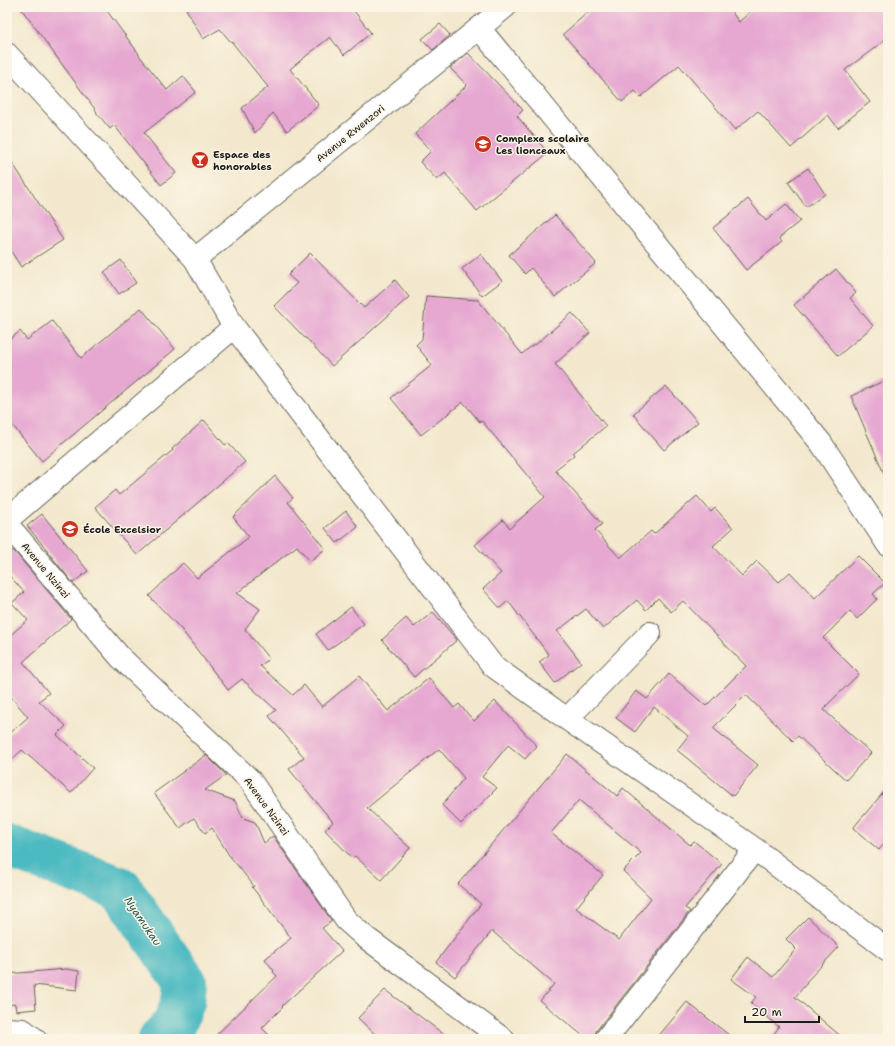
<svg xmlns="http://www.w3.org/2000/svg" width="895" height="1046" font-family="'Shantell Sans',sans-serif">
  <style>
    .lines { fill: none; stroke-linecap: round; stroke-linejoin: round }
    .river { stroke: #4bbac1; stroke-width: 44 }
    .building { fill: #e6a7d1; fill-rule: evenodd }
    .minor-casing { stroke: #67635a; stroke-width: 24 }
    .minor { stroke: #fff; stroke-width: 22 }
    .labels { text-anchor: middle; stroke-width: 3; stroke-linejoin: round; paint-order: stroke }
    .street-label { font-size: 10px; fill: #1c1c1c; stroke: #fcf5e5 }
    .poi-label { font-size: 10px; font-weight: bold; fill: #1c1c1c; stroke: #fcf5e5; text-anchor: start }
    .water-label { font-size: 11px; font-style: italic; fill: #2f5b5e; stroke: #fcf5e5 }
  </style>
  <rect width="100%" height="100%" fill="#fcf5e5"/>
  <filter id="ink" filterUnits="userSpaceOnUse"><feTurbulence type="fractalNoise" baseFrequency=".025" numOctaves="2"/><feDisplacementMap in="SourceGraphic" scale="8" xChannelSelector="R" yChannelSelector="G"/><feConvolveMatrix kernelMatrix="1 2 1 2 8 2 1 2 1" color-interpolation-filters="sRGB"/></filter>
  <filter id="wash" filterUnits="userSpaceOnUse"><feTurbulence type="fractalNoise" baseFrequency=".012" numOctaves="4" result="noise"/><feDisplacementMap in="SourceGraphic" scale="16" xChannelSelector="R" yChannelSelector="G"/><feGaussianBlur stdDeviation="0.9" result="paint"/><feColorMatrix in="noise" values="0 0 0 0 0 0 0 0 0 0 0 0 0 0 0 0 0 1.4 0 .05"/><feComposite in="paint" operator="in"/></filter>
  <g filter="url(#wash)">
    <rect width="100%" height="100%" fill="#f3e8cd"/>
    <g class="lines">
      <path class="river" d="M7,846l113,42 65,94 -2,20 -10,24 -13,13"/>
    </g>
    <g id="blocks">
      <path class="building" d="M20,7h84l35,47h-1l29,36 16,-14 13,16 -52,41 32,40 -15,12 -47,-60 -4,4 -14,-17h1z
        M185,7h166l20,26 -27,22 -14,-18 -40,32 29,36 -32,26 -14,-18 -18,20 -13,-25 26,-21 -37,-46h-1l-10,-12 -17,10z
        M594,7h134l11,15 16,-15h133v31l-43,32 25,32 -32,26 -10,-13 -37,33 -33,-37 -23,19 -56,-65 -38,32 -6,-6 -13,11 -59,-68z
        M440,24l10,11 -17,15 -11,-11z
        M468,53l55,57 -6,6 31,37 -71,58 -32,-38 -8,7 -17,-18 11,-11 -16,-17 52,-49 -17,-17z
        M7,155l56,85 -42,27 -14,-22z
        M808,168l17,26 -19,13 -18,-25z
        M748,199l18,22 20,-17 14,17 -21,17 3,4 -36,28 -33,-42z
        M555,215l41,48 -41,34 -24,-29 -6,6 -16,-19z
        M310,253l54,55 31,-28 14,17 -77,69 -26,-28v1l-32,-33 23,-23 -9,-8z
        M481,254l21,27 -20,15 -20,-27z
        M121,260l15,23 -17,11 -15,-22z
        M836,269l20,24 -6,5 23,28 -35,30 -44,-51z
        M426,296l52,4 44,54 12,-10 1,1 37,-32 18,20 -35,31 51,62 -33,27 1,2 -19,15 47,54 -7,6 25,28 31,-27 3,3 43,-38 14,16 4,-4 18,20 -20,18 29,30 15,-15 22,21 11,-10 25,26 43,-42 27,27 -12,11 4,5 -20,20 -7,-8 -27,27 36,36 -33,32h1l-3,4 47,43 -25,27 -48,-44 -5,5 -47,-46 -33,33 45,37 -25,31 -56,-46 11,-14 -34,-29 -19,25 -19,-14 20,-27 11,8 22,-25 37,32 40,-40 -63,-65 -12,11 -13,-14 -12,12 -9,-10 -34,29 -17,-20 -29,22 24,31 -26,21 -16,-21 10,-7 -41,-54 -8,7 -17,-19 18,-16 -26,-28 28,-25 7,8 35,-31 -63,-76 -2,1 -17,-20 -42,33 -30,-37 41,-33 -16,-20 6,-6z
        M141,308l34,41 -133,112 -35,-42v-77l13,-11 7,9 25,-19 29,37z
        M888,379v104l-37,-87z
        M666,386l32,36 -34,28 -31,-36z
        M204,420l21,25 3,-2 17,19 -108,93 -42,-48 20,-17 4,5 54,-45 -1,-1z
        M275,476l18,22 -5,4 37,47 -15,12 -13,-15 -60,47 23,16 -15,20 24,30 -9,7 33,29 11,-10 18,22 37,-31 29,35 41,-33 25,30 5,-4 15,17 21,-20 42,45 -12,13 -17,-14 -26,32 15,11 -36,36 -19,-19 22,-27 -25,-29 -72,59 43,40 -29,32 -26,-24 -3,2 -27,-28 8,-8 -44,-53 15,-12 -35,-41 7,-6 -34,-31 -14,11 -47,-61 -32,-33 34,-33 14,15 52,-41 -16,-20z
        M346,511l12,16 -21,16 -12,-15z
        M42,514l46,57 -15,12 -26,-32h1l-21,-25z
        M7,551h7l57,68 -48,43 26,31 -10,8 27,25 -9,9 36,33 -22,25 -49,-43 -15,14v-28l21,-19 -21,-25v-54l21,-18 -16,-17 12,-11 -17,-19z
        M351,607l13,17 -36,26 -12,-16z
        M433,612l24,28 -43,37 -32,-37 24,-22 8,9z
        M567,754l50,42 6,-8 67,57 4,-4 28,23 -37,44 5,3 -94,120 -2,8h-7l-47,-38 14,-17 -62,-53 -37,46 -19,-15 45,-58 -23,-20zM579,800l62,53 -18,18 28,27 -32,42 -43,-32 27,-33 -52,-42z
        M206,755l20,20 -21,15 30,11 8,17 12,4 9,21 9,-7 59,85 -10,7 20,23 -60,55 1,1 -21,21 11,11h-61l65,-63 -4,-4 1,-1 -9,-12 26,-21 -39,-51 2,-1 -25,-31 -17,-27 -7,5 -11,-15 -14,10 -26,-35z
        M888,787v52l-9,11 -26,-22z
        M808,917l31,30 -33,35 1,1 -12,14 49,42h-74l9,-12 -28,-24 5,-6 -25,-18 17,-22 25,20 23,-28 -10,-10z
        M66,969l13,2 -2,19 -43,-5 2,24 -20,2 -1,-7 -8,1v-31z
        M385,990l65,49h-70l-22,-21z
        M687,1002l47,37h-78z"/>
    </g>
  </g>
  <g filter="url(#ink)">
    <use href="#blocks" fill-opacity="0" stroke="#67635a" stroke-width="1"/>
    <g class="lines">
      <g class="minor-casing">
        <path id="minor" d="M479,28l342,415 67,102
          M7,54l188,205 39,68 259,339 74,53 188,130 133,101
          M195,259l310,-252
          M7,520l227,-193
          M7,524l113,133 130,123 96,140 19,17 138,102
          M567,719l83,-86
          M7,1029l16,1 12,9
          M606,1039l149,-190"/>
      </g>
      <use href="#minor" class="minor"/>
    </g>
  </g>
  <defs>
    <g id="school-disc" transform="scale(0.9)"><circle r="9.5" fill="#c8321e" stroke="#fcf5e5"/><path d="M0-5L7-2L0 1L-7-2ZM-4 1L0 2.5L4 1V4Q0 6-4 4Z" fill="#fff"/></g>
    <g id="bar-disc" transform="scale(0.9)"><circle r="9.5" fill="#c8321e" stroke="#fcf5e5"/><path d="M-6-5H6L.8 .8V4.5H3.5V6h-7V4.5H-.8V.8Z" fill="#fff"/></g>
  </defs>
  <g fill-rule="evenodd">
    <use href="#school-disc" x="483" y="144"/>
    <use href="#bar-disc" x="200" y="160"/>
    <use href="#school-disc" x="70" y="529"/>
  </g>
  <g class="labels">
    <g class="street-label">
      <text transform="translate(350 133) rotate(-39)" y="4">Avenue Rwenzori</text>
      <text transform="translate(46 570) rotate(50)" y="4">Avenue Nzinzi</text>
      <text transform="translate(267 806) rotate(54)" y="4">Avenue Nzinzi</text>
    </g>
    <g class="poi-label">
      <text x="496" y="142">Complexe scolaire<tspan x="496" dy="12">Les lionceaux</tspan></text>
      <text x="213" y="158">Espace des<tspan x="213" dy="12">honorables</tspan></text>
      <text x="83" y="533">École Excelsior</text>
    </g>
    <g class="water-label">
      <text transform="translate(143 921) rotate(56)" y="4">Nyamukau</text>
    </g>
  </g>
  <rect width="895" height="1046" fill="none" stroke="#fcf5e5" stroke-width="24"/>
  <path d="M745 1016v6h74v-6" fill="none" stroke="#1c1c1c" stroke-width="2"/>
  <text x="751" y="1016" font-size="12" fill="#1c1c1c" stroke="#fcf5e5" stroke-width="3" paint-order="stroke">20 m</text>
</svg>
